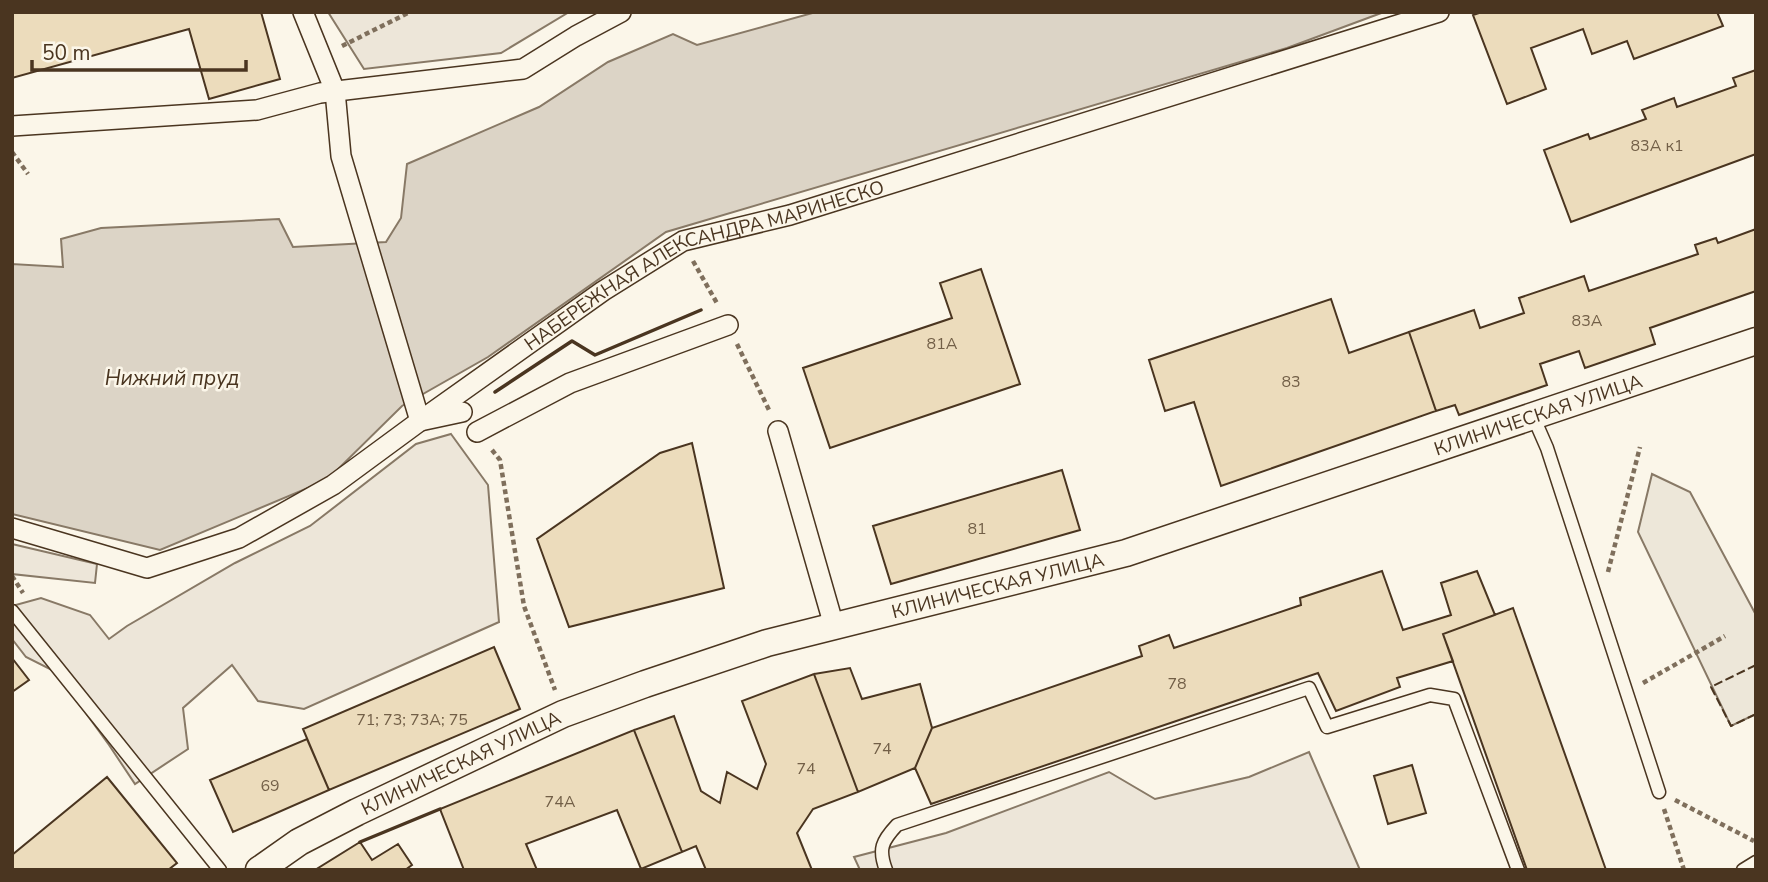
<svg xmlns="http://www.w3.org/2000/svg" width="1768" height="882" font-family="'Nunito Sans',sans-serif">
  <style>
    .green { fill: #ede6d9; stroke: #887966; stroke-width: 2 }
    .parking { fill: #ede7d9; stroke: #887966; stroke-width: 2 }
    .water { fill: #dcd4c6; stroke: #887966; stroke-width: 2 }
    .building { fill: #ecdcbc; stroke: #4a3520; stroke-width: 2 }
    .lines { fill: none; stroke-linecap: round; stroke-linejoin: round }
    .service-casing { stroke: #4a3520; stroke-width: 15 }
    .pedestrian-casing { stroke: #4a3520; stroke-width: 22 }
    .minor-casing { stroke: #4a3520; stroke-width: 29 }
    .path { stroke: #7f6f5c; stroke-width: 4.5; stroke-dasharray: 5 3.5; stroke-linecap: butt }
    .service { stroke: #fbf6e9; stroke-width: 12 }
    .pedestrian { stroke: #fbf6e9; stroke-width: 19 }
    .minor { stroke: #fbf6e9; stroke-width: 26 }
    .fence { stroke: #4a3520; stroke-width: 2; stroke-dasharray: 9 3.5; stroke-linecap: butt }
    .wall { stroke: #4a3520; stroke-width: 3.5 }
    .labels { text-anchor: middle; stroke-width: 5; stroke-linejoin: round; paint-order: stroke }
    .number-label { font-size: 16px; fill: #725f47 }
    .street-label { font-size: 19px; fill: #4a3520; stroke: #fbf6e9 }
    .water-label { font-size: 21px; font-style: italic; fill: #4a3520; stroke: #fbf6e9 }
  </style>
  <rect width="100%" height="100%" fill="#fbf6e9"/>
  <path class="green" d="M328,12h241l-68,41 -137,16z
    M451,434l37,51 11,137 -195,87 -46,-8 -26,-36 -49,43 5,41 -53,35 -26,-39 -53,-73 -30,-15 -14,-18v-33l29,-8 49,17 19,24 18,-13 108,-63 75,-37 106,-82z
    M12,544l85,20 -2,19 -83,-9z
    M1309,752l51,118h-500l-6,-13 92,-24 163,-61 46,27 94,-22z"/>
  <path class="parking" d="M1652,474l38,18 66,123v99l-25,12 -93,-194z"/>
  <path class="water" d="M816,12h568l-97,36 -621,184 -178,125 -86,49 -75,74 -167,70 -148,-36v-250l51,3 -2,-28 40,-11 178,-9 14,28 93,-5 15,-24 6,-54 132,-57 69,-45 65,-28 24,11z"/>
  <path class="building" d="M12,12h249l19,67 -71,20 -20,-70 -177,49z
    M1482,12h235l6,14 -89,33 -7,-18 -35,13 -9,-25 -52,19 15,41 -39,15 -34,-89z
    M1756,70v84l-185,68 -27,-72 44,-16 2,5 56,-20 -4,-9 32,-12 3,9 59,-21 -3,-8z
    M1756,229v62l-106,37 5,16 -70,24 -6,-17 -39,13 7,21 -88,30 -4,-10 -19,6 -27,-79 65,-22 6,18 44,-15 -5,-15 65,-22 5,15 109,-37 -3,-9 21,-7 2,5z
    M981,269l39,115 -190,64 -27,-80 149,-50 -12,-35z
    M1331,299l18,54 60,-21 27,79 -215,75 -27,-84 -29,9 -16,-51z
    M692,443l32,145 -155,39 -32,-88 123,-86z
    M1062,470l18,60 -189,54 -18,-58z
    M1382,571l21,59 48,-15 -10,-32 36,-12 18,44 -52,19 10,27 -56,17 3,9 -64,24 -18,-38 -387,131 -16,-36 17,-40 210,-72 -3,-10 30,-11 5,13 127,-43 -1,-7z
    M1513,608l93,262h-79l-84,-236z
    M494,647l26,62 -191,81 -26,-61z
    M12,658l17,22 -17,12z
    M850,668l12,31 58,-15 12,44 -17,40 -57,24 -44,-118z
    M814,674l44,118 -45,17 -16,24 15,37h-106l-10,-24 -14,6 -48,-122 40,-14 27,75 19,12 7,-31 30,17 9,-25 -24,-63z
    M634,730l48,122 -41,17 -24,-59 -91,34 11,26h-73l-24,-61z
    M307,739l22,51 -96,42 -23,-52z
    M1412,765l14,48 -38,11 -14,-48z
    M107,777l70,86 -9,7h-156v-15z
    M360,842l12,18 26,-16 14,21 -7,5h-90z"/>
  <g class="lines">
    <g class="service-casing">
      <path id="service" d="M1533,416l14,32 112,344
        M12,611l208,259
        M886,870c-8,-21 -4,-29 11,-45l412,-137 18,39 103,-32 24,4 64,171
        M1743,870l13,-8"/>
    </g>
    <g class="pedestrian-casing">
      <g id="pedestrian">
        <path d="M303,12l32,79 6,65 79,265 42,-9"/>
        <path d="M12,126l245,-16 63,-17 203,-24 53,-33 45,-24"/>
        <path d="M778,431l56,195"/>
        <path d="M477,432l93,-49 158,-58"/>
        <path id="s1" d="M12,528l135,40 92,-30 94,-53 87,-64 183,-130 80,-50 107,-26 649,-203"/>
      </g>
    </g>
    <g class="minor-casing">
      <g id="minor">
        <path id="s2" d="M259,870l40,-28 58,-30 206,-98 82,-30 122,-41 359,-90 630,-212"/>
      </g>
    </g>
    <path class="path" d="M342,46l68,-34
      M12,152l16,22
      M693,261l25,44
      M737,344l33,68
      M492,450l8,10 24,146 31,84
      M1608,572l32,-125
      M12,576l11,17
      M1643,683l82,-47
      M1675,800l79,41
      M1664,809l20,61"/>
    <use href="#service" class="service"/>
    <use href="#pedestrian" class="pedestrian"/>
    <use href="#minor" class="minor"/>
    <path class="fence" d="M1756,665l-45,22 20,39 25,-12"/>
    <path class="wall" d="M495,392l77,-51 23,14 106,-45
      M360,842l80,-33"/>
  </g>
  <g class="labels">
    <g class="number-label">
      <text x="1657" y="151">83А к1</text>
      <text x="1587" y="326">83А</text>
      <text x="942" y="349">81А</text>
      <text x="1291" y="387">83</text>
      <text x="977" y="534">81</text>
      <text x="1177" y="689">78</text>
      <text x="412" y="725">71; 73; 73А; 75</text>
      <text x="882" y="754">74</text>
      <text x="806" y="774">74</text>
      <text x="270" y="791">69</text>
      <text x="560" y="807">74А</text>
    </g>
    <g class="street-label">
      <text dy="7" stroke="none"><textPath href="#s1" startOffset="782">НАБЕРЕЖНАЯ АЛЕКСАНДРА МАРИНЕСКО</textPath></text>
      <text dy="7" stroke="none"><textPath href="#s2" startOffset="1363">КЛИНИЧЕСКАЯ УЛИЦА</textPath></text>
      <text dy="7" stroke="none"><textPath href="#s2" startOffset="796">КЛИНИЧЕСКАЯ УЛИЦА</textPath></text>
      <text dy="7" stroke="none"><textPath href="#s2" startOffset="229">КЛИНИЧЕСКАЯ УЛИЦА</textPath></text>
    </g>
    <g class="water-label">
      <text x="172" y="385">Нижний пруд</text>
    </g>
  </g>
  <rect width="1768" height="882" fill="none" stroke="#4a3520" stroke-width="28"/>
  <path d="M32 60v10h214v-10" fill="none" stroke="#4a3520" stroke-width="3.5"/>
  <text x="42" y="60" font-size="21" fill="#4a3520" stroke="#fbf6e9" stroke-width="5" paint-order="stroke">50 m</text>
</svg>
